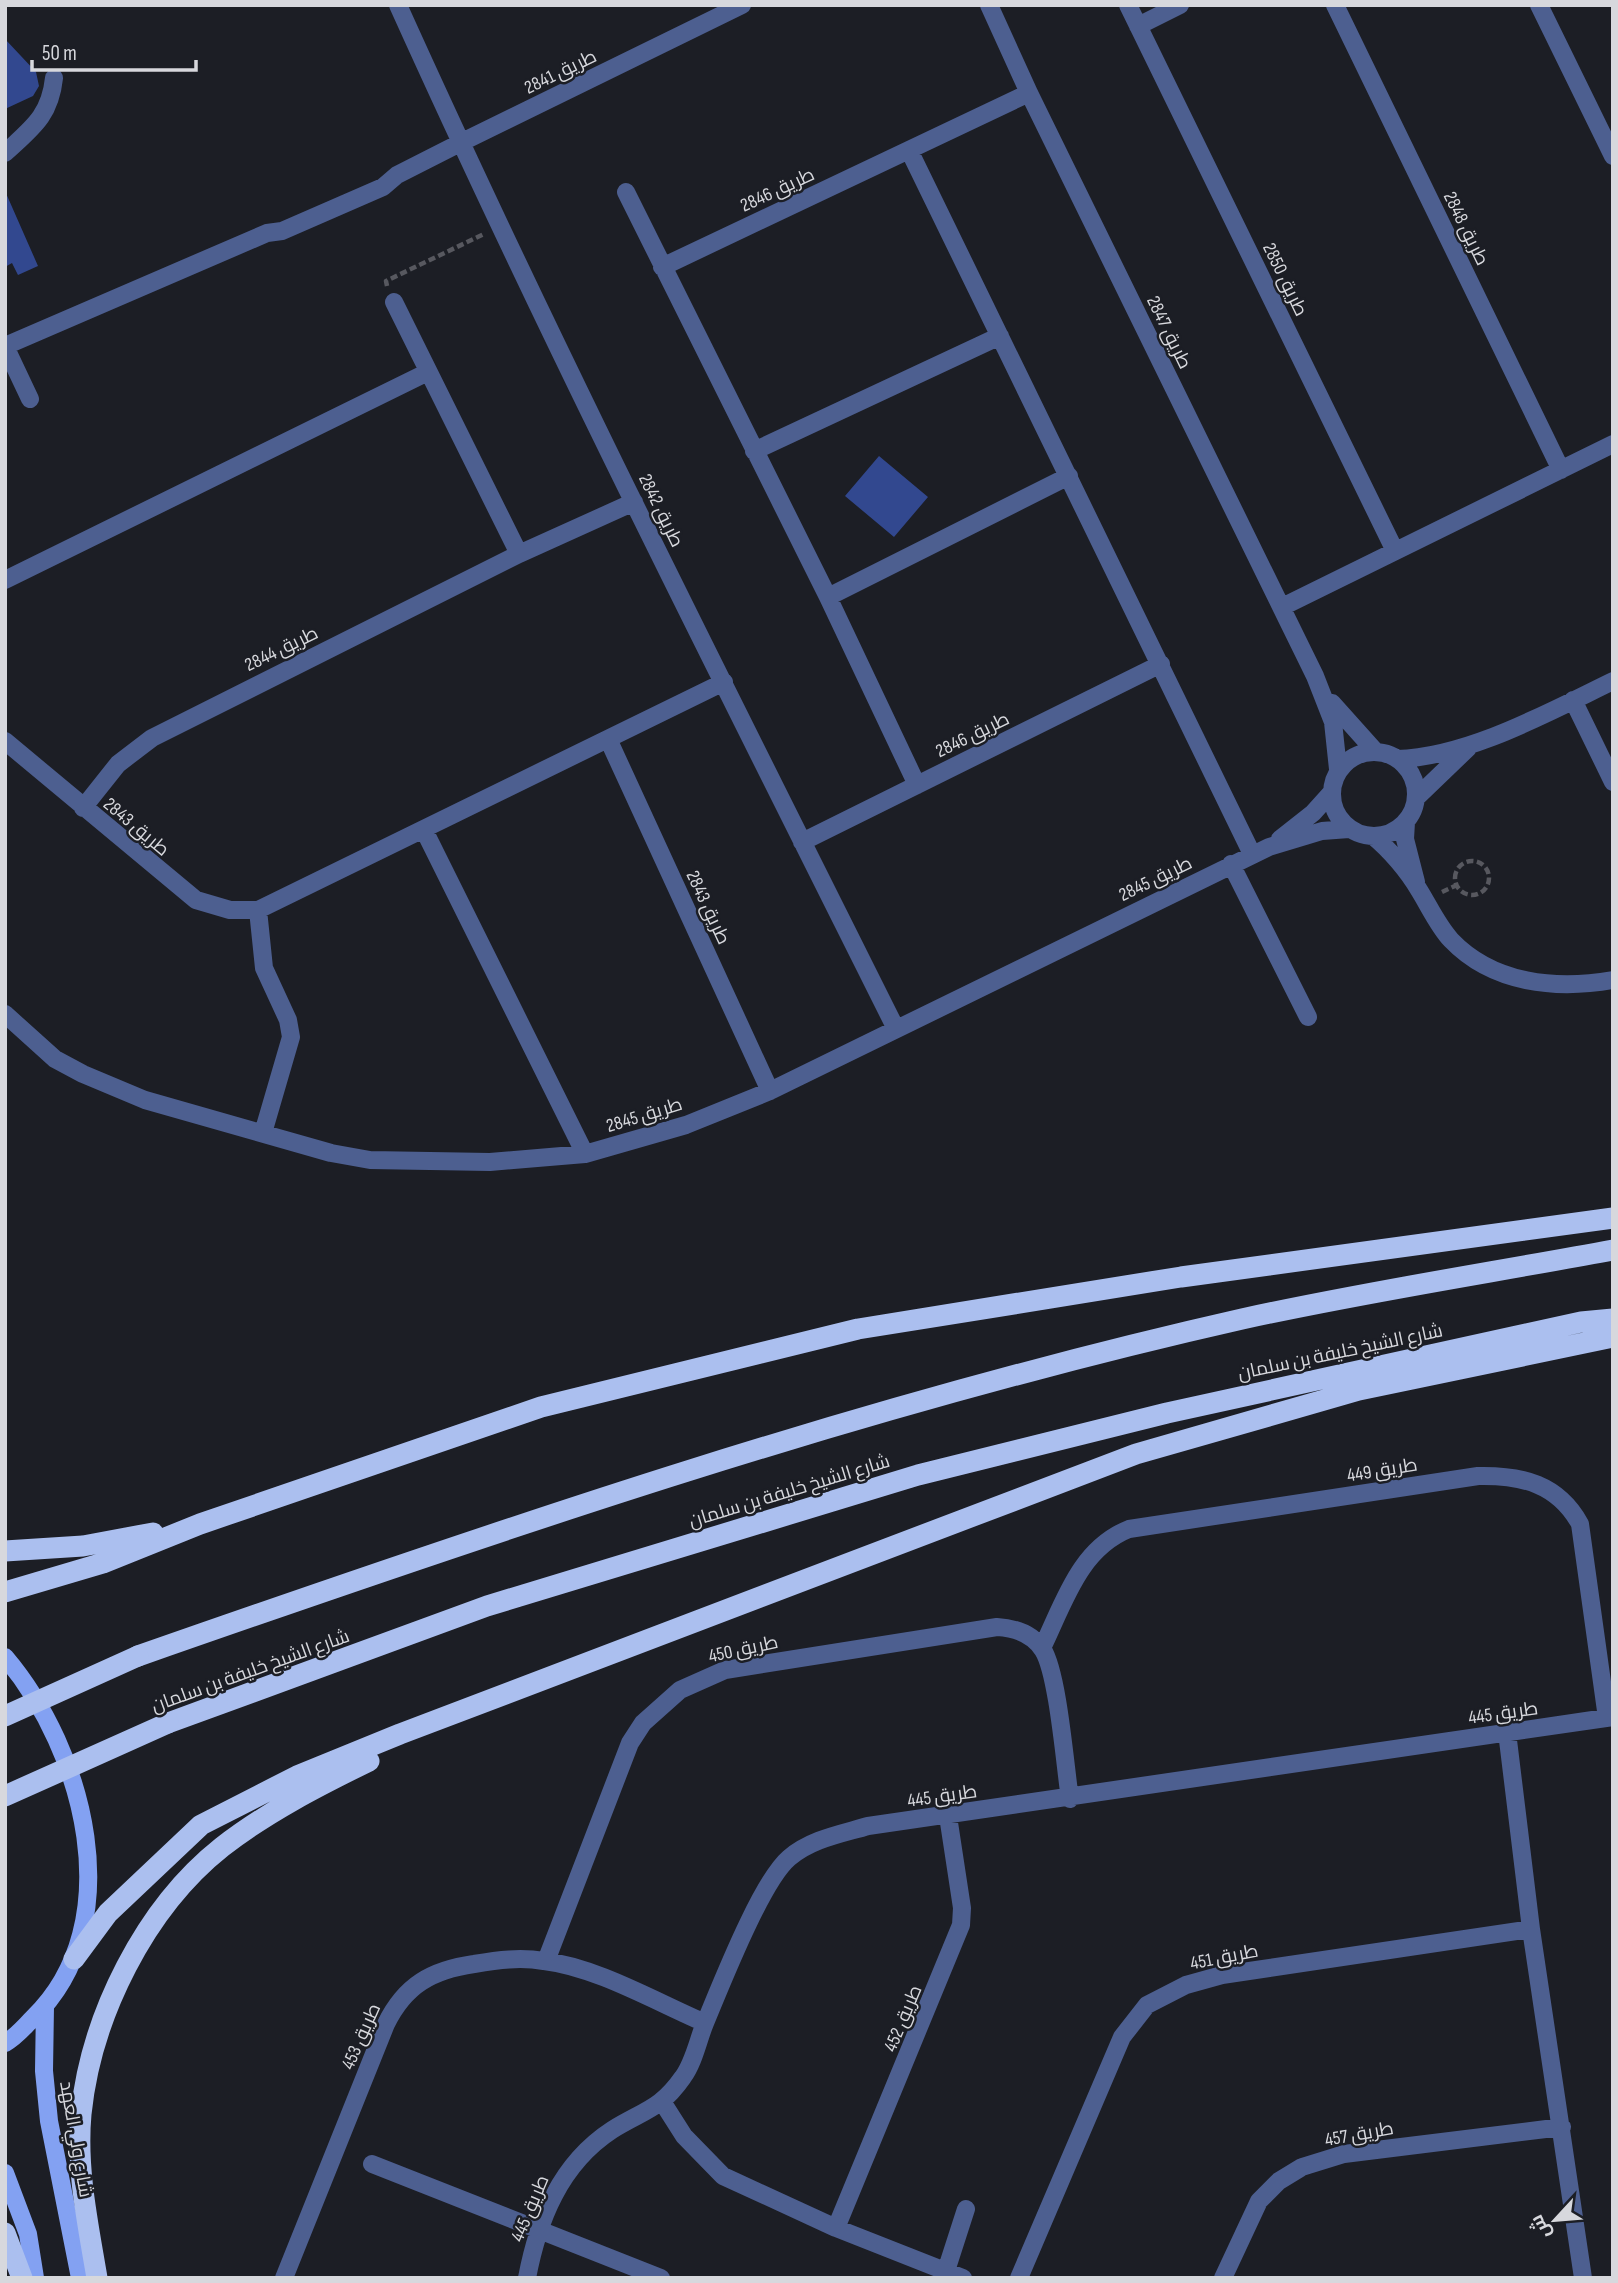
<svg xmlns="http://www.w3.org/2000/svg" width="1618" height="2283" font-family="'Sofia Sans Condensed',Cairo,sans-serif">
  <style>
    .building { fill: #32488f }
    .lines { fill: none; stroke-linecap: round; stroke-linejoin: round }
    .path { stroke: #57585f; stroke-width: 4.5; stroke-dasharray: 7 3.5; stroke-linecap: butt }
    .minor { stroke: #4d5f90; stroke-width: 18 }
    .major { stroke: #83a1f2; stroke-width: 18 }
    .highway { stroke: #abbfef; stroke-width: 21 }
    .highway-bridge { stroke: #abbfef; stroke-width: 21 }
    .labels { text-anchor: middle; stroke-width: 5; stroke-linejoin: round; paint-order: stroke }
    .street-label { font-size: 19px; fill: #d7d8dd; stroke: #1c1e25 }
  </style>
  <rect width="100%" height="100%" fill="#1c1e25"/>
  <path class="building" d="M5,39l31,33 3,14 -6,10 -28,13z
    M5,191l33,75 -20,9 -6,-12 -7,4z
    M879,456l49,41 -34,40 -49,-41z"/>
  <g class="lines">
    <path class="path" d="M387,286l-1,-5 98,-47
      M1455 878a17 17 0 1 1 34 0a17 17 0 1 1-34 0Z
      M1442,892l15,-7"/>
    <path class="minor" d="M398,5c156,346 329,685 498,1024
      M989,5l40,88 286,583 18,46 5,47
      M1128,5l267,546
      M1335,5l226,465
      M1539,5l74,151
      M1138,26l42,-21
      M909,150l343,704
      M5,153c27,-25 45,-37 49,-75
      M626,192l202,405 89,188
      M662,267l367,-174
      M394,302l125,252
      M5,346l262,-113 15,-2 101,-44 14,-12 63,-32 282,-138
      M5,346l25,53
      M754,451l246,-115
      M5,580l423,-208
      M828,597l241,-121
      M1282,607l331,-163
      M1573,700l40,82
      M1332,703l43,48
      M5,741l191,159 34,10h28l466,-228
      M609,741l161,350
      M1332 794a42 42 0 1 1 84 0a42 42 0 1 1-84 0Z
      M1397,759c71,-2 152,-47 216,-78
      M1416,798l52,-50
      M83,808l35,-44 34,-26 367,-184 115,-52
      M1406,822l-1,17 11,43
      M424,830l161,324
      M1373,836c17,14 35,35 46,54 10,16 19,36 32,50 42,44 105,50 162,40
      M1280,839l33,-26 18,-20
      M802,842l359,-178
      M1231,864l77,153
      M258,910l6,58 24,52 3,17 -28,96
      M5,1014l50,45 28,15 62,26 186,53 39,7 120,2 95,-8 101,-29 84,-34 499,-244 53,-16 27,-2
      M1042,1648c22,-45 37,-99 87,-119l349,-53c44,-1 80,8 102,48l27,194
      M1507,1732l24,197 52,349
      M546,1961l84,-218 13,-20 37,-33 45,-20 272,-43c18,1 35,6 46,23 15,24 22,116 27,149
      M663,2103l21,33 39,40 113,52 127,50
      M372,2164l289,114
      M836,2228l125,-303 1,-17 -14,-92
      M946,2271l20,-62
      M284,2278l102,-254c19,-39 46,-54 88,-60 24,-4 46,-7 70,-3 52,6 112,41 161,62
      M527,2278c11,-58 33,-114 85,-148 32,-20 48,-20 71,-53 11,-15 15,-37 22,-54 16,-38 56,-141 84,-165 22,-19 52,-24 79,-32l745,-109
      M1019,2278l103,-241 25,-32 39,-20 36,-10 309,-46
      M1223,2278l36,-77 20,-20 23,-14 42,-13 218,-27"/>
    <path class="major" d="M5,1657c79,93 126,266 28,361 -9,9 -17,19 -28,25
      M45,2006l-1,65 5,50 31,157
      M5,2173l23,61 7,44"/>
    <path class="highway" d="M5,1551l78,-5 70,-13
      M5,1592l98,-29 97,-39 341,-117 317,-78 323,-52 432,-59
      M138,1656c363,-127 728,-252 1104,-337 122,-27 247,-46 371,-69
      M168,1723l319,-117 431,-131 249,-62 414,-91 32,-3
      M74,1959l34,-46 93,-88 96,-49 103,-42 736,-280 223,-64 254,-53
      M5,2233l17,45
      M97,2278c-9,-54 -21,-109 -16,-164 10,-98 64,-206 141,-267 45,-35 96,-61 147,-86"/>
    <path class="highway-bridge" d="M5,1716l133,-60
      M5,1796l163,-73"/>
  </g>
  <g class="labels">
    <g class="street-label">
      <text transform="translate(560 71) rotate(-26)" y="7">طريق 2841</text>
      <text transform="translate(777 189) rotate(-25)" y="7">طريق 2846</text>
      <text transform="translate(1467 228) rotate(64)" y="7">طريق 2848</text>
      <text transform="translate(1286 279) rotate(64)" y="7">طريق 2850</text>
      <text transform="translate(1170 332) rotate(64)" y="7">طريق 2847</text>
      <text transform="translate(662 510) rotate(64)" y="7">طريق 2842</text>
      <text transform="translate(281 648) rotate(-26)" y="7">طريق 2844</text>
      <text transform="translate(972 734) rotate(-26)" y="7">طريق 2846</text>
      <text transform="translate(137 826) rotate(40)" y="7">طريق 2843</text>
      <text transform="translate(1155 878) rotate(-26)" y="7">طريق 2845</text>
      <text transform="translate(709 907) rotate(65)" y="7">طريق 2843</text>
      <text transform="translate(644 1114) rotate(-17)" y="7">طريق 2845</text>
      <text transform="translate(1340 1351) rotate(-12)" y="7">شارع الشيخ خليفة بن سلمان</text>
      <text transform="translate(1382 1469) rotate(-9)" y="7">طريق 449</text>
      <text transform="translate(789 1490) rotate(-17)" y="7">شارع الشيخ خليفة بن سلمان</text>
      <text transform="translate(743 1648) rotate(-12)" y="7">طريق 450</text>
      <text transform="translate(250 1670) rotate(-20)" y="7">شارع الشيخ خليفة بن سلمان</text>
      <text transform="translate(1503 1712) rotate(-8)" y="7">طريق 445</text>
      <text transform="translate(942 1795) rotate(-8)" y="7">طريق 445</text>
      <text transform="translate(1224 1956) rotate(-11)" y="7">طريق 451</text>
      <text transform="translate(902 2018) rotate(-67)" y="7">طريق 452</text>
      <text transform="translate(360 2036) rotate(-66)" y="7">طريق 453</text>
      <text transform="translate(1359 2133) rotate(-10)" y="7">طريق 457</text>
      <text transform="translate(77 2139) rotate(80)" y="7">شارع ولي العهد</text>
      <text transform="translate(529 2208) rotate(-67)" y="7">طريق 445</text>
    </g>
  </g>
  <rect width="1618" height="2283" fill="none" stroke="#d7d8dd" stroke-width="14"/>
  <g transform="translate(1555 2220) rotate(244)" stroke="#1c1e25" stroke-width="5" paint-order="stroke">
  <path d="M0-5L12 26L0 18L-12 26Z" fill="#d7d8dd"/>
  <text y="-10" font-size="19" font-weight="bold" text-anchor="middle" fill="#d7d8dd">ش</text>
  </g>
  <path d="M32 60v10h164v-10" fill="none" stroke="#d7d8dd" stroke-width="3.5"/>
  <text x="42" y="60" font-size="21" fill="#d7d8dd" stroke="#1c1e25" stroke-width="5" paint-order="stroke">50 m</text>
</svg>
